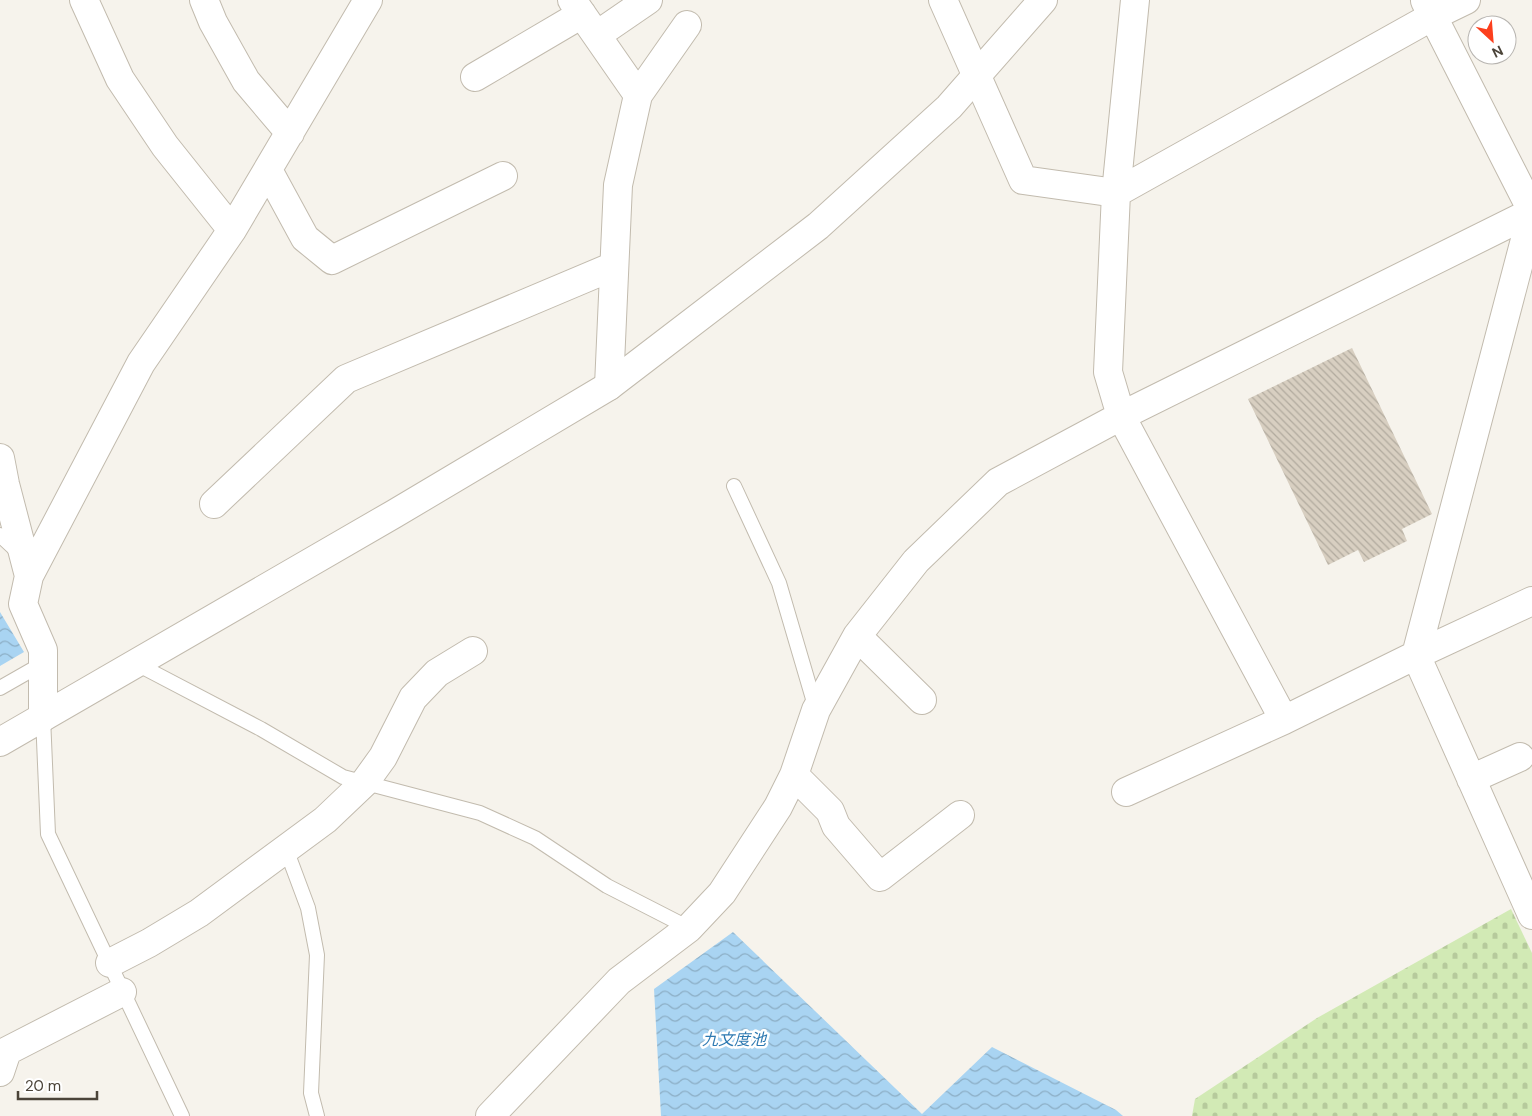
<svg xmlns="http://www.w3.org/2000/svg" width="1532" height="1116" font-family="'DM Sans','Noto Sans JP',sans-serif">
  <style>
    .cemetery { fill: url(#cemetery-stones) }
    .water { fill: url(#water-waves) }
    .building { fill: url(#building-back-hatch) }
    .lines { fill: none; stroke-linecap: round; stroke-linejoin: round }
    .service-casing { stroke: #c2bbae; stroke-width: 16 }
    .minor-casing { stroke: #c2bbae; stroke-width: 30 }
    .tertiary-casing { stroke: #c2bbae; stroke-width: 30 }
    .service { stroke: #fff; stroke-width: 14 }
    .minor { stroke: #fff; stroke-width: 28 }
    .tertiary { stroke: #fff; stroke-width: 28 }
    .labels { text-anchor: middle; stroke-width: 5; stroke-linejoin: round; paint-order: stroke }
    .water-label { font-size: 16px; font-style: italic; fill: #2e7ab2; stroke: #fff }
  </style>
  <defs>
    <pattern id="cemetery-stones" width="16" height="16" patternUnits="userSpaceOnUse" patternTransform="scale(1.25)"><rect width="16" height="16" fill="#d2eab5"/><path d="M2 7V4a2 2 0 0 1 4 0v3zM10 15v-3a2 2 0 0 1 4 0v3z" fill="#b6ca9c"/></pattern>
    <pattern id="water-waves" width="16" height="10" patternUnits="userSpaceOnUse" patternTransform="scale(1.25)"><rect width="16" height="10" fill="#a9d4f2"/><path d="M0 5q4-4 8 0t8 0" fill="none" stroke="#8caec5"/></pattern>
    <pattern id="building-back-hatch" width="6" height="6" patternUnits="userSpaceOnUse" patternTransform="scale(1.25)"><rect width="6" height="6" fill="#d8cfc1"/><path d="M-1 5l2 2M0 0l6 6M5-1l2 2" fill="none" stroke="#b1aa9e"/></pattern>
  </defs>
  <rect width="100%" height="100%" fill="#f6f3ec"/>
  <path class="cemetery" d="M1511,909l21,44v163h-340l3,-17 122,-81z"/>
  <path class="water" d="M0,612l24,40 -24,14z
    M733,932l189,182 70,-67 124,63 7,6h-462l-7,-127z"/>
  <path class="building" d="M1352,348l80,166 -30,15 5,12 -43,21 -6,-12 -30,15 -80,-166z"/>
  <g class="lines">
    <g class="service-casing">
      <path id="service" d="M734,486l45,97 37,126
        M0,535l18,17
        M135,663l126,66 82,48 137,36 55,25 72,48 82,42
        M0,688l42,-24
        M43,717l5,117 134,282
        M286,849l22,59 9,47 -6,138 6,23"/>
    </g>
    <g class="minor-casing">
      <path id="minor" d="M84,0l36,79 45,67 67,84
        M204,0l9,22 33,59 44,52
        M572,0l66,95 -20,90 -9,201
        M943,0l80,180 93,13 317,-177 33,-16
        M1135,0l-19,193 -8,179 13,44 163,304
        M1425,1l107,210
        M597,35l51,-35
        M475,77l107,-63
        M638,95l49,-70
        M268,170l37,68 27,22 171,-84
        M1532,213l-116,442 116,260
        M0,458l5,26 24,92
        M214,504l132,-125 268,-113
        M857,636l65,64
        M43,717v-67l-20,-46 6,-28 112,-213 91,-133 136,-230
        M794,775l36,36 6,15 44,51 80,-62
        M1471,779l49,-22
        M1126,792l158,-72 132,-65 116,-54
        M110,963l39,-20 50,-30 126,-93 40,-38 18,-25 30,-59 24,-25 36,-22
        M0,1072l7,-21 115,-59
        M490,1116l129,-135 70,-53 33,-35 56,-86 16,-32 22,-65 41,-74 59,-75 82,-79 123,-66 411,-204"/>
    </g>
    <g class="tertiary-casing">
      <path id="tertiary" d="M0,742l394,-228 215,-128 209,-160 131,-119 94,-107"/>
    </g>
    <use href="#service" class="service"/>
    <use href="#minor" class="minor"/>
    <use href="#tertiary" class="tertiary"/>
  </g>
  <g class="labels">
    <g class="water-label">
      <text x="734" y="1045">九文度池</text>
    </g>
  </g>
  <g transform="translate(1492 40) rotate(154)"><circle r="24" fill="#ffffff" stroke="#b7b4b0"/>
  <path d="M0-4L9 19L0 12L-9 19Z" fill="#fc3f1d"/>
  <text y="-8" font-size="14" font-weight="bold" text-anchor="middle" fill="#4b4439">N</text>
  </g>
  <path d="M18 1091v8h79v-8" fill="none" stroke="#4b4439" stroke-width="2.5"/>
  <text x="25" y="1091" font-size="15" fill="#4b4439" stroke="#ffffff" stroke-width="4" paint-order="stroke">20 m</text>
</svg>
